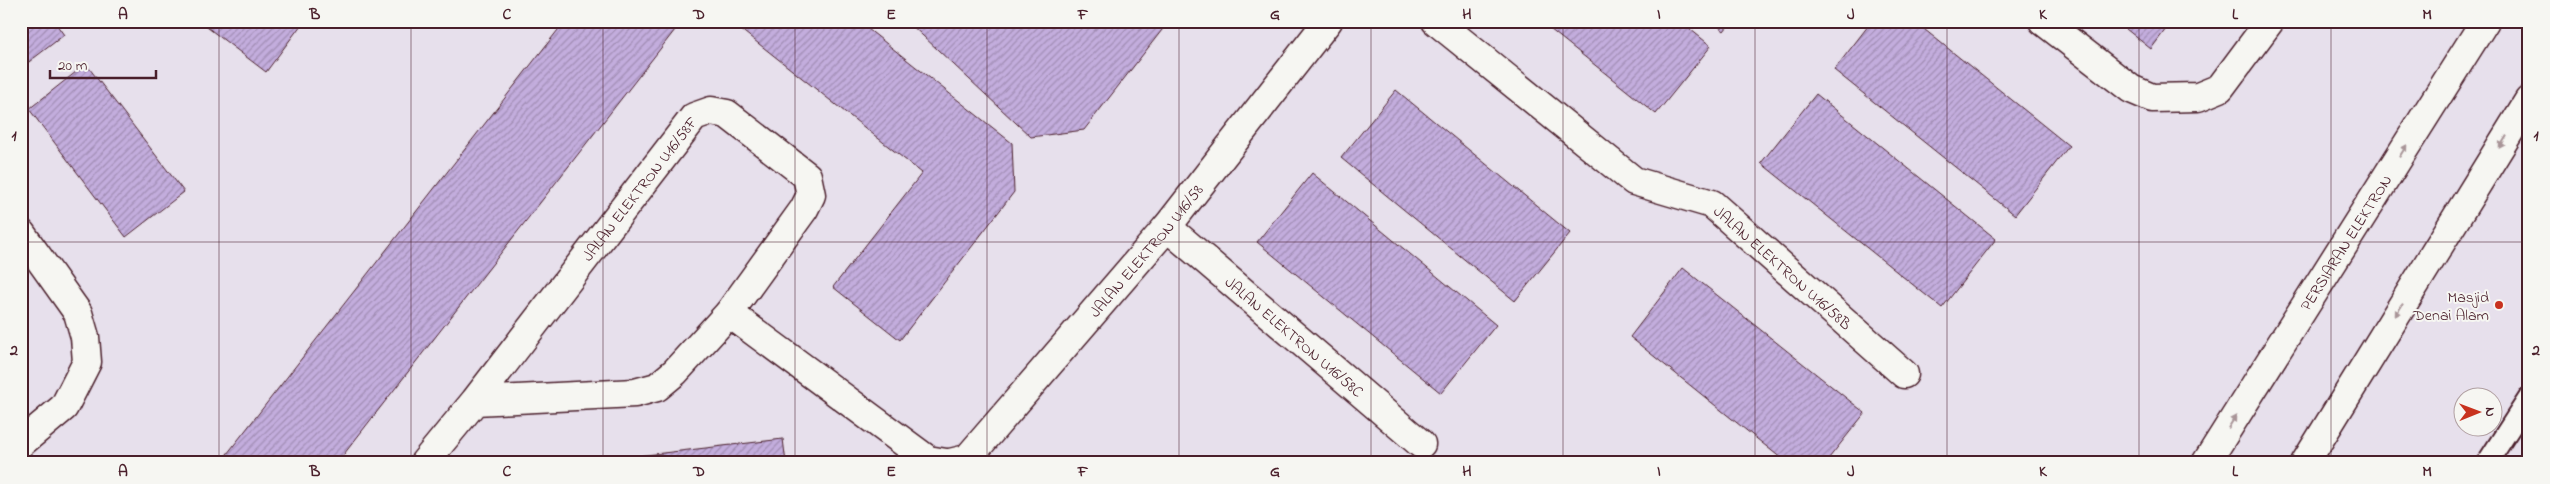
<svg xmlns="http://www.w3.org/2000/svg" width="2550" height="484" font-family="'Indie Flower',sans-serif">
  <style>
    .building { fill: url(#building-hatch); stroke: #4a1f2b }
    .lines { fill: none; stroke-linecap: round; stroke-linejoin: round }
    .service-casing { stroke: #4a1f2b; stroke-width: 24 }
    .minor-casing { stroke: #4a1f2b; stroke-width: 31 }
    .secondary-casing { stroke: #4a1f2b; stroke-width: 31 }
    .service { stroke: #f6f6f2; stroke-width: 20 }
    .minor { stroke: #f6f6f2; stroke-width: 28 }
    .secondary { stroke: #f6f6f2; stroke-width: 28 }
    .oneway { fill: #a99598 }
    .grid { fill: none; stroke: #4a1f2b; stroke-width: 1; stroke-opacity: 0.55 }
    .poi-dot { fill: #c8321e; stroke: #f6f6f2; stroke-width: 2 }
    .labels { text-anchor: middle; stroke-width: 4; stroke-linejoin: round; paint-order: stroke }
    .street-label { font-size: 16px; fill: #4a1f2b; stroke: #f6f6f2 }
    .poi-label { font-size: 16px; fill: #4a1f2b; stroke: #f6f6f2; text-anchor: end }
    .neatline { fill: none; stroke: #4a1f2b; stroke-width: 2 }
    .grid-label { font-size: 16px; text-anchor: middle; font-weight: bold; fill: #4a1f2b }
  </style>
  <defs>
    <pattern id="building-hatch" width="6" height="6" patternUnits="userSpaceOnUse" patternTransform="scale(1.25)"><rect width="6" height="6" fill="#c3addd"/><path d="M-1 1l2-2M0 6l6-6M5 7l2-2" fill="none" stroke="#a08cb3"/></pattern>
  </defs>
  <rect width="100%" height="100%" fill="#e7e0ec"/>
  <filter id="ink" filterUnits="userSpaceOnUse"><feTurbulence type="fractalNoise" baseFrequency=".02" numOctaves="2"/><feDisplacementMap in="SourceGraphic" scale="10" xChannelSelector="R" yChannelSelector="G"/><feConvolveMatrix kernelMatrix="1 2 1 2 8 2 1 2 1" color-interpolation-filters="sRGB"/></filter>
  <g filter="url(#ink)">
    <path class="building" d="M21,21h33l10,14 -43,33z
      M199,21h105l-38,51z
      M565,21h117l-345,442h-117z
      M730,21h128l154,122 2,49 -114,148 -67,-53 89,-114z
      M907,21h262l-85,109 -53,7z
      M1540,21h140l31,25 -55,68z
      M1712,21h20l-8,10z
      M1872,21h42l155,125 -54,69 -181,-145z
      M2116,21h56l-21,28z
      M86,64l98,128 -58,45 -97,-128z
      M1396,90l174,143 -55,68 -174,-143z
      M1816,94l180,145 -54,69 -181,-145z
      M1312,173l184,152 -55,68 -184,-151z
      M1683,268l182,145 -40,50h-38l-157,-126z
      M783,439l3,24h-209z"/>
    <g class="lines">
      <g class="service-casing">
        <path id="service" d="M2487,463l42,-65"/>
      </g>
      <g class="minor-casing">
        <g id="minor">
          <path id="s1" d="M1436,21l198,160 78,23 192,170"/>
          <path d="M2043,21l88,68 21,9 46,-1 22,-9 50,-67"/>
          <path id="s2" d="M1167,227l254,217"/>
          <path d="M21,233l57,80 7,24 2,25 -23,45 -43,36"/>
          <path d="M729,313l199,147 18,3"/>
          <path id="s3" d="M424,463l51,-62 219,-284 17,-6 16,3 80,62 4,19 -7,14 -75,104 -54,59 -18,15 -22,6 -160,8"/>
          <path id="s4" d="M950,463l17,-4 200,-232 161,-206"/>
        </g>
      </g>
      <g class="secondary-casing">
        <g id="secondary">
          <path id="s5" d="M2206,463l279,-442"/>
          <path d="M2305,463l224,-363"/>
        </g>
      </g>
      <use href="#service" class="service"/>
      <use href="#minor" class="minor"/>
      <use href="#secondary" class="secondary"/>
    </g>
    <defs><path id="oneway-solid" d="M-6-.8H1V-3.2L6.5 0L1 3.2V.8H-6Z" transform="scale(1.25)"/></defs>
    <g class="oneway">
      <use href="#oneway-solid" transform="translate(2503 142) rotate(122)"/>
      <use href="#oneway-solid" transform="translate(2403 151) rotate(-58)"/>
      <use href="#oneway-solid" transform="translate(2399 310) rotate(122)"/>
      <use href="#oneway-solid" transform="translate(2232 422) rotate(-58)"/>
    </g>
  </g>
  <path class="grid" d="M219,21v442M411,21v442M603,21v442M795,21v442M987,21v442M1179,21v442M1371,21v442M1563,21v442M1755,21v442M1947,21v442M2139,21v442M2331,21v442M21,242h2508"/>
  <circle class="poi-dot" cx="2499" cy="305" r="5"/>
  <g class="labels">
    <g class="street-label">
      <text dy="6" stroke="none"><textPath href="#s3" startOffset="349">JALAN ELEKTRON U16/58F</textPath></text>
      <text dy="6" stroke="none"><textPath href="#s5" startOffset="261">PERSIARAN ELEKTRON</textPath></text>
      <text dy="6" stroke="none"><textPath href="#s4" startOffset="292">JALAN ELEKTRON U16/58</textPath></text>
      <text dy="6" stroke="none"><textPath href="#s1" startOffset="431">JALAN ELEKTRON U16/58B</textPath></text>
      <text dy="6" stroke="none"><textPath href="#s2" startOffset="168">JALAN ELEKTRON U16/58C</textPath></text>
    </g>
    <g class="poi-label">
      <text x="2489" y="302">Masjid<tspan x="2489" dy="18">Denai Alam</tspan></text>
    </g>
  </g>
  <rect width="2550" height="484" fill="none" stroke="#f6f6f2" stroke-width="55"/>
  <g transform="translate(2478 412) rotate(89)"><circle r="24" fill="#f6f6f2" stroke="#b1a0a2"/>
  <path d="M0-4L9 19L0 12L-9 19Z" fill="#c8321e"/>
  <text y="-8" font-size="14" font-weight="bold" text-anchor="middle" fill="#4a1f2b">N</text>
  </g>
  <path d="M50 70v8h106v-8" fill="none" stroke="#4a1f2b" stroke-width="2.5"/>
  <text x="58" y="70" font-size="15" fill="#4a1f2b" stroke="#f6f6f2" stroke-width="4" paint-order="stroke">20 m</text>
  <rect x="28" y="28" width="2494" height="428" class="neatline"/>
  <g class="grid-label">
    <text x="123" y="19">A</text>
    <text x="315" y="19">B</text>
    <text x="507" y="19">C</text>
    <text x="699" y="19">D</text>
    <text x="891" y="19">E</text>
    <text x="1083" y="19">F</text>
    <text x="1275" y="19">G</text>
    <text x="1467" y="19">H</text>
    <text x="1659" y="19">I</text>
    <text x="1851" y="19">J</text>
    <text x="2043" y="19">K</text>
    <text x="2235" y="19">L</text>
    <text x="2427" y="19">M</text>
    <text x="14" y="140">1</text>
    <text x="2536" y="140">1</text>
    <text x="14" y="355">2</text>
    <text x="2536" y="355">2</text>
    <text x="123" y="476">A</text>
    <text x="315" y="476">B</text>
    <text x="507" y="476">C</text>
    <text x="699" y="476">D</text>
    <text x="891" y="476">E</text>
    <text x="1083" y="476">F</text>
    <text x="1275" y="476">G</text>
    <text x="1467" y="476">H</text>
    <text x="1659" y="476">I</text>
    <text x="1851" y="476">J</text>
    <text x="2043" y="476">K</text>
    <text x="2235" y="476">L</text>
    <text x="2427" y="476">M</text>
  </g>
</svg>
